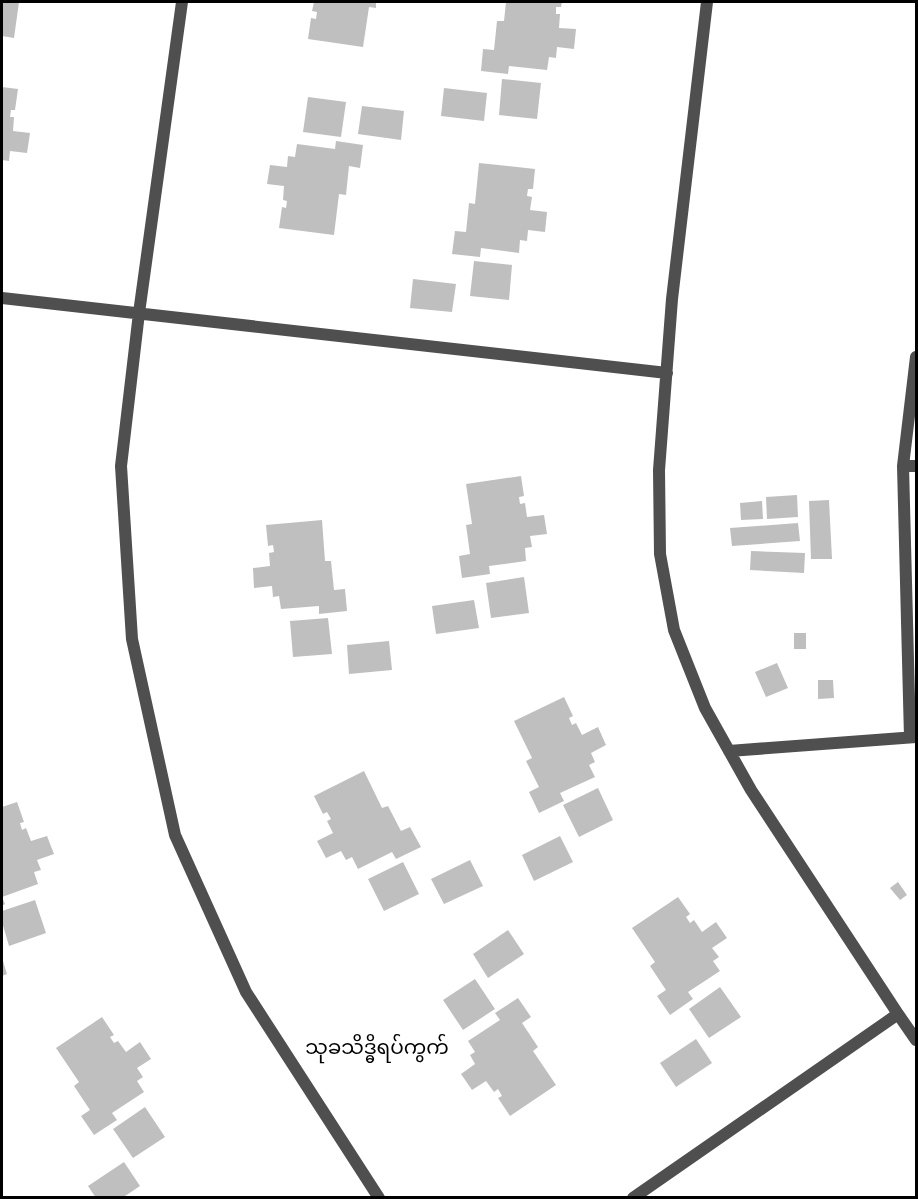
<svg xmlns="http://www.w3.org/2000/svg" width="918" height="1199" font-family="'Source Sans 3','Noto Sans Myanmar',sans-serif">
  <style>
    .building { fill: #bfbfbf }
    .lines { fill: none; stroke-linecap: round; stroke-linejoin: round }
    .street { stroke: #4f4f4f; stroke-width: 12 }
    .labels { text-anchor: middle; stroke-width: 5; stroke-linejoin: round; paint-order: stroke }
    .quarter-label { font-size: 20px; fill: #000; stroke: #fff }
  </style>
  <rect width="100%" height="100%" fill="#fff"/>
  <path class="building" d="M2,2h17l-5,36 -12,-2z
    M314,2h62v6l-7,-1 -6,40 -55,-8 3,-21 5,1 1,-7 -5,-1z
    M506,2h56l-1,5h-5v7h4l-1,14 17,1 -2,20 -17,-2 -1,11 -7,-1 -2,13 -38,-4 -1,8 -27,-3 2,-22 11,1 3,-29h7z
    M502,79l39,4 -4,36 -38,-4z
    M2,87l16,2 -3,21h-4l-1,7h4l-1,14 17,2 -3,20 -17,-2 -1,10 -7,-1z
    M444,88l43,5 -3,28 -43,-5z
    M308,97l38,5 -5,35 -38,-5z
    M362,106l42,5 -3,29 -43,-6z
    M336,141l27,4 -3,23 -11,-2 -3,29 -7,-1 -5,41 -55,-7 3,-21 4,1 1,-7 -4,-1 1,-14 -17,-2 3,-19 17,2 1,-11 7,1 2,-13 38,5z
    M479,163l56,6 -2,20h-5l-1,7 5,1 -2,13 17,2 -2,20 -17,-2 -1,11 -7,-1 -1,13 -38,-5 -1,9 -28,-3 3,-23 11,1 3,-29 6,1z
    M474,261l38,4 -3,35 -39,-4z
    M413,279l43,5 -4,28 -42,-4z
    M521,476l3,20 -5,1 1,7 5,-1 2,14 17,-2 3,19 -17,2 2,11 -7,1 1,13 -37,5 1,8 -28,4 -3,-22 11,-2 -4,-29 6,-1 -6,-40z
    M797,495l1,22 -31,2 -1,-22z
    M829,500l3,59h-21l-2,-58z
    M762,501l1,18 -22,1 -1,-17z
    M322,520l3,41h6l3,29 11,-1 2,22 -28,3v-8l-38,3 -2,-13 -6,1 -1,-11 -18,2 -1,-20 17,-2 -1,-13 5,-1 -1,-7 -5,1 -2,-21z
    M798,523l2,18 -68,5 -2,-18z
    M751,551l54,2 -1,20 -54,-3z
    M524,577l5,36 -38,5 -5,-35z
    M474,600l5,28 -43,6 -4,-28z
    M328,618l4,36 -39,3 -3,-36z
    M794,633h12v16h-12z
    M389,641l3,29 -43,4 -2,-29z
    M777,663l11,25 -22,9 -11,-25z
    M818,680h15l1,18 -16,1z
    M564,697l9,19 -4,2 3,7 4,-2 6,12 16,-8 8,18 -15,8 4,9 -6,3 6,12 -35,16 4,8 -25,12 -10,-21 10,-5 -13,-26 6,-3 -18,-37z
    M364,771l18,37 6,-2 13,25 9,-4 11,20 -25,12 -4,-7 -34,17 -6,-12 -6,3 -5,-9 -15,7 -9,-17 16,-8 -6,-12 4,-2 -4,-7 -4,2 -9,-18z
    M598,788l15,32 -34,17 -16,-32z
    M17,802l7,20 -4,1 2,7 4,-2 5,13 16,-5 7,18 -17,6 4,10 -7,2 4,12 -36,13 3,7 -3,2v-99z
    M560,836l13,26 -39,19 -12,-26z
    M470,860l13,26 -39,18 -13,-25z
    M403,862l16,32 -35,17 -16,-32z
    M898,882l9,13 -7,5 -10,-12z
    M678,897l12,17 -4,3 4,6 4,-3 8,12 14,-10 11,16 -15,10 7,9 -6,4 7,10 -32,21 5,7 -23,16 -13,-19 9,-6 -16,-24 5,-4 -23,-34z
    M35,900l11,33 -37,13 -7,-24v-11z
    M508,930l16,24 -36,24 -15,-24z
    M2,958l5,16 -5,2z
    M475,979l20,30 -32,21 -20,-30z
    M720,987l21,30 -32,21 -20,-29z
    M518,998l13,19 -9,6 16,24 -5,4 23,34 -46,31 -12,-18 4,-2 -4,-7 -4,3 -8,-11 -14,9 -11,-16 14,-10 -5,-9 5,-3 -7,-11 32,-21 -5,-7z
    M102,1017l12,18 -4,2 4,6 4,-2 8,11 14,-10 11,17 -14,9 6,9 -6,4 7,11 -32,21 5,7 -23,15 -13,-19 9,-6 -16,-24 5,-4 -23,-34z
    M696,1039l16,24 -36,24 -16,-24z
    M145,1107l20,30 -32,21 -20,-29z
    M124,1162l16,24 -18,12h-26l-8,-12z"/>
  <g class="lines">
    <path class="street" d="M182,2l-43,311 -18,153 11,173 43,196 71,157 133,206
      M707,2l-35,297 -13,171 1,84 14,76 31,78 46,82 147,224 18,26
      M2,298l665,75
      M903,466h13
      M910,737l-7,-271 13,-109
      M729,751l187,-14
      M633,1198l265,-184"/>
  </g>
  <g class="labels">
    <g class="quarter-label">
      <text x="377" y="1054">သုခသိဒ္ဓိရပ်ကွက်</text>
    </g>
  </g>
  <rect width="918" height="1199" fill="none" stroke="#000000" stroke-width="6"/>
</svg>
